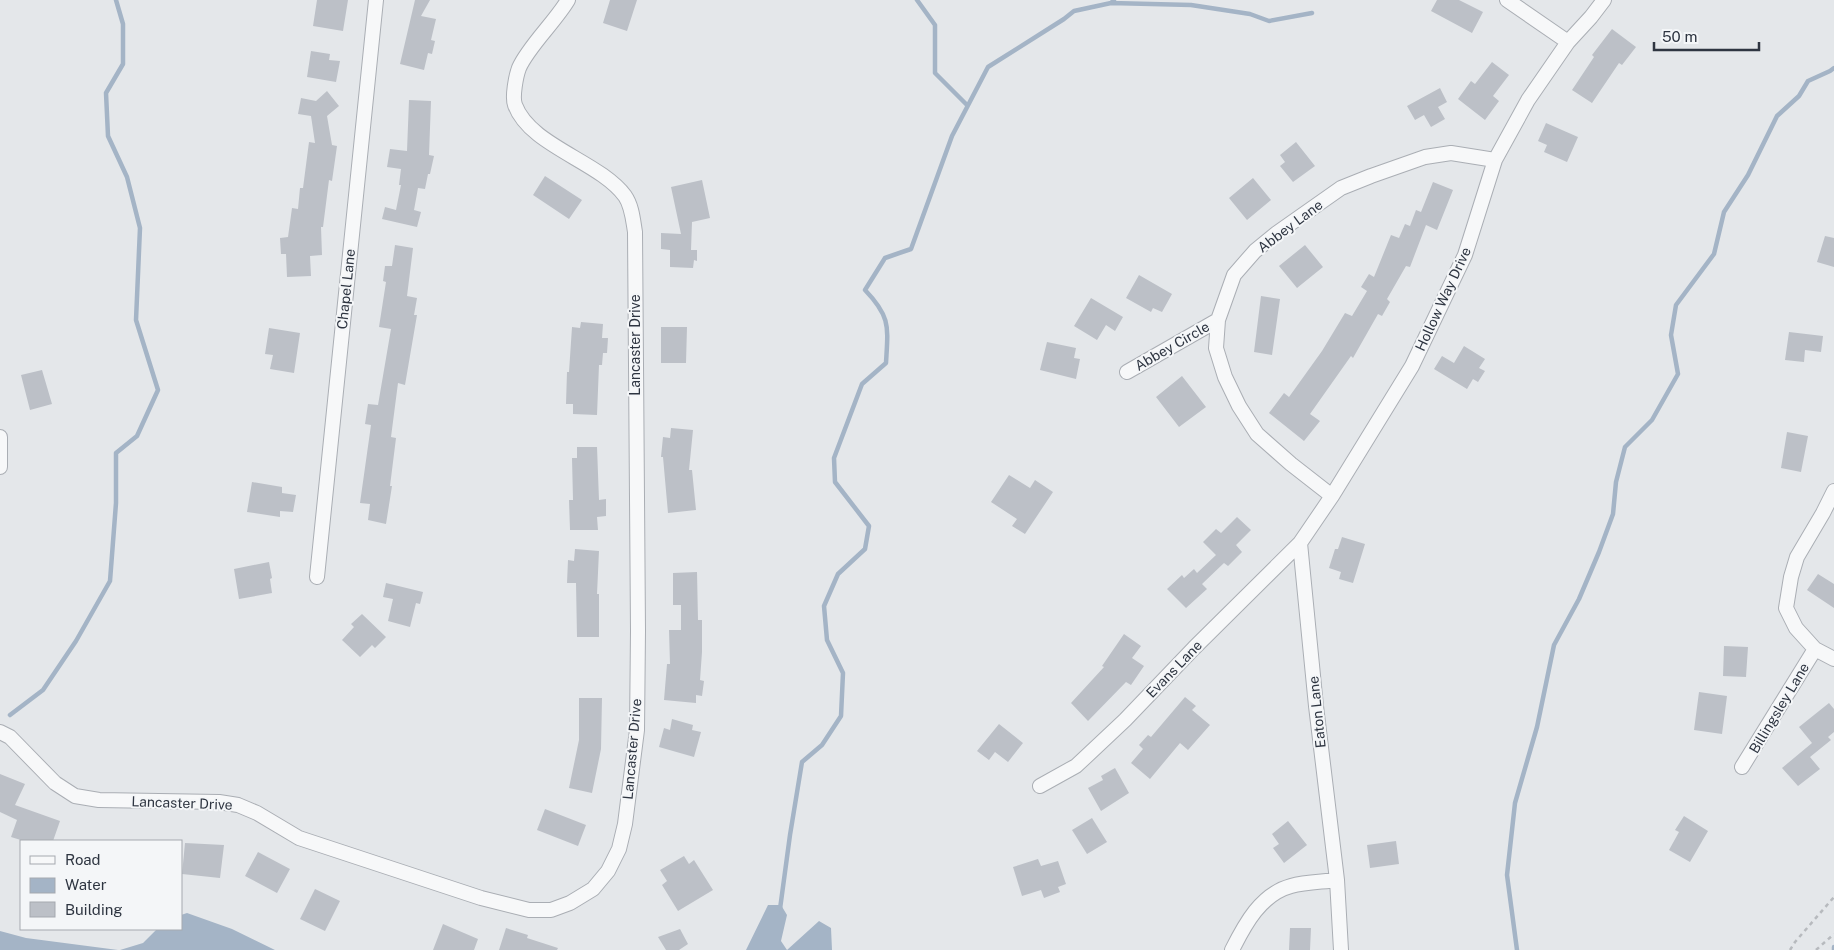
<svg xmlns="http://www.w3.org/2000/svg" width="1834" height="950" font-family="'Public Sans',sans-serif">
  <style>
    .water { fill: #a4b4c6 }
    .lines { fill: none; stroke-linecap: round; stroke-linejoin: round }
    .stream { stroke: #a4b4c6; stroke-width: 4.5 }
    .building { fill: #bcc0c7 }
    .minor-casing { stroke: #aaaeb4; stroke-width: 16 }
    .path { stroke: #b7babe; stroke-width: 2.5; stroke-dasharray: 4 4; stroke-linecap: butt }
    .minor { stroke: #f7f8f9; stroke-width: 14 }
    .labels { text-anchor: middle; stroke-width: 4; stroke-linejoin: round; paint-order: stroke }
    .street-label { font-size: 14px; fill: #2e3541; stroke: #f4f6f8 }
  </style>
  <rect width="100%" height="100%" fill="#e4e7ea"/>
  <path class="water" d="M768,905h13l6,10 -6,26 6,9 32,-29 12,7 1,22h-86z
    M187,913l45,16 43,21h-155l23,-7 14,-14h24v-14z
    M0,931l26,7 92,12h-118z"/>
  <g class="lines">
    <path class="stream" d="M917,0l18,25v48l32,32
      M1111,3l80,2 59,9 19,7 43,-8
      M10,715l33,-25 33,-49 34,-60 6,-78v-50l21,-17 21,-46 -22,-70 4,-92 -13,-51 -19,-41 -2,-43 17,-29v-40l-7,-24
      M780,909l10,-74 12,-73 20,-17 19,-29 2,-43 -16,-33 -3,-34 14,-32 27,-25 4,-23 -34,-44 -1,-24 28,-74 24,-21c2,-36 5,-46 -21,-73l20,-32 26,-9 41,-113 36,-69 76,-48 10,-8 37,-8 3,-3
      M1517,950l-10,-75 8,-72 22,-76 17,-82 25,-46 20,-47 14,-38 3,-32 9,-35 27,-27 26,-46 -7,-39 5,-30 38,-51 10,-42 24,-37 29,-59 22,-20 9,-15 22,-10 4,-3
      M1834,950v-3"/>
  </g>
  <path class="building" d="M317,0h31l-5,31 -30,-5z
    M415,0h15l-9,16 15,3 -5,21 4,1 -3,13 -4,-1 -4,17 -24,-6z
    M610,0h27l-10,31 -24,-8z
    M1437,0h22l24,12 -11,21 -41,-22z
    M1612,29l24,18 -14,18 -3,-2 -27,40 -20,-13 22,-33 -2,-2z
    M311,51l19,3 -1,6 11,1 -4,21 -29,-5z
    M1492,62l17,13 -16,21 6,5 -14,19 -27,-21 13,-18 4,3z
    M1440,88l7,14 -9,5 7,12 -14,8 -7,-12 -9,5 -8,-14z
    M327,91l12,15 -12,10 5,29 5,1 -5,35 -3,-1 -6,47h-2l1,28 -12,1 1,20 -24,1 -1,-23h-5l-1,-16 8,-1 4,-29 6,1 2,-21h3l6,-46 6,1 -4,-27 -13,-2 3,-16 15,3z
    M409,100l22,1 -2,54 5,1 -4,18h-2l-3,15 -7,-1 -4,22 7,2 -4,15 -35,-8 3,-12 11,3 5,-25h-2l2,-16 -14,-2 3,-18 17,2z
    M1546,123l32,14 -11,25 -23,-10 3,-7 -9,-4z
    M1296,142l19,24 -22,16 -13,-16 5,-4 -5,-7z
    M545,176l37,24 -13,19 -36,-24z
    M1253,178l18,22 -24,20 -18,-22z
    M702,180l8,38 -18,4 -1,28h6v11l-3,-1 -1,8 -23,-1v-17l-9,-1v-16l20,1 -10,-47z
    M1433,182l20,8 -16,40 -11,-5 -16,42 -4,-1 -19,33 3,3 -8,14 -4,-2 -25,44 -2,-2 -41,58 10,7 -16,20 -35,-28 15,-20 5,4 33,-46 23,-38 7,3 15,-25 -6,-4 8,-13 5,3 17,-42 8,3 6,-14 5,2 6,-16 5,2z
    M1825,236l9,2v29l-17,-5z
    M395,245l18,3 -6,48 10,2 -3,17h3l-12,70 -7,-2 -7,54 5,1 -6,48h2l-6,38 -18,-4 2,-16 -10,-1 11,-78 -6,-1 3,-20 10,1 13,-76 -12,-2 7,-45 -3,-1 2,-15h7z
    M1305,245l18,22 -26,21 -18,-22z
    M1139,275l33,19 -10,18 -9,-4 -2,4 -25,-14z
    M1261,296l19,3 -8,56 -18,-3z
    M1091,298l32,19 -8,14 -9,-6 -9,15 -23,-14z
    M581,322l22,2 -1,14h6l-1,15h-4l-1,12h-3l-2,50 -24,-1v-10h-7l1,-32h2l3,-45 8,1z
    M661,327h26l-1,36h-25z
    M269,328l31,5 -6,40 -24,-4 3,-14 -8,-1z
    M1789,332l34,4 -2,16 -16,-2 -1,12 -19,-2z
    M1047,342l29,6 -2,10 6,1 -4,20 -36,-9z
    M1464,346l21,13 -6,9 6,3 -7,11 -5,-3 -6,10 -33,-20 8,-13 12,7z
    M42,370l10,34 -22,6 -9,-35z
    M1182,376l24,31 -27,20 -23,-30z
    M671,428l22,2 -4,40h3l4,40 -28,3 -5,-56h-2l2,-20 7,1z
    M1787,432l21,4 -7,36 -20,-4z
    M577,447h20l2,53 7,-1v17l-9,1 1,13h-28l-1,-30h4l-1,-42h5z
    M1009,475l21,13 5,-8 18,12 -28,42 -13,-8 5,-7 -26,-17z
    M252,482l30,5v6l14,2 -3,17 -13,-1v6l-33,-5z
    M1237,517l14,13 -15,15 6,7 -14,14 -4,-3 -22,21 5,5 -21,19 -19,-19 15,-14 2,3 10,-9 3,4 19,-18 -13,-13 13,-13 5,4z
    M1342,537l23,7 -12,39 -14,-4 2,-7 -12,-4 6,-19h3z
    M575,549l24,2 -2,43h2v43h-22l-1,-54h-9l1,-23 6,1z
    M269,562l3,16 -2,1 2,14 -33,6 -5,-30z
    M697,572l1,48h4v32l-2,28 4,1 -2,15 -6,-1v8l-32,-3 3,-36h3l-1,-34h12v-25h-8v-32z
    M1818,574l16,10v24l-27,-18z
    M386,583l37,9 -3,12 -4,-1 -6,24 -22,-6 5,-22 -10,-2z
    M362,614l24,23 -11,11 -3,-3 -12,12 -18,-17 12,-13 -3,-3z
    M1124,634l17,12 -9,12 12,8 -13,19 -5,-3 -38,39 -17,-18 33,-36 -2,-1z
    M1724,646l24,1 -2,30 -23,-1z
    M1699,692l28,4 -5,38 -28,-4z
    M1185,697l11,9 -4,4 18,15 -22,25 -8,-7 -30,36 -19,-16 12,-14 -4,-4 9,-10 3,2z
    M579,698h23l-1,51 -9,44 -23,-5 10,-48z
    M1829,703l5,6v23l-6,5 3,3 -21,17 10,12 -22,17 -16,-18 30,-25 -13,-16z
    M672,719l21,6 -1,5 9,2 -7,25 -35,-10 5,-19 6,2z
    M999,724l24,19 -15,19 -13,-10 -6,8 -12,-9z
    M1115,768l14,25 -28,18 -13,-23 15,-8 -2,-4z
    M0,774l25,10 -10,21 45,16 -7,20h-29l-13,-4 6,-17 -17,-8z
    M545,809l41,16 -8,21 -41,-16z
    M1684,816l24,15 -18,31 -21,-12 10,-18 -4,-2z
    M1092,818l15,24 -20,12 -15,-24z
    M1288,821l19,24 -23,18 -11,-15 6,-4 -7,-10z
    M1396,841l3,23 -29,4 -3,-23z
    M185,843l39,2 -4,33 -38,-4z
    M258,852l32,17 -13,24 -32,-17z
    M684,856l5,8 5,-4 19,30 -35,21 -16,-26 5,-4 -7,-11z
    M1038,859l3,7 17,-5 8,23 -8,3 2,5 -16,6 -3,-8 -19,6 -9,-29z
    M315,889l25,12 -15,30 -25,-12z
    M443,924l35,15 -4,11h-41z
    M506,928l22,7 -1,3 31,10 -1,2h-58z
    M1290,928h21l-1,22h-21z
    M680,929l8,15 -9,6h-13l-8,-13z"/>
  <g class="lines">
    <g class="minor-casing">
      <path id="minor" d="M1507,0l61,42
        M1127,372l91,-52
        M0,437v30
        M1834,491l-11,22 -26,44 -6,20 -5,31 10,20 19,21 19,10
        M1332,496l-41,-32 -34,-30 -18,-28 -14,-29 -9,-29 2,-28 16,-45 21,-24 22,-18 64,-45 30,-12 54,-19 26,-4 44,7
        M1300,543l16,163 21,174
        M317,577l59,-577
        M0,732l10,5 45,46 20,13 24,4 120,2 19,3 19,8 42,25 182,60 48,12h22l19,-7 23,-14 15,-18 11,-22 6,-25 12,-94 1,-99 -3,-399c-2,-12 -3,-26 -10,-36 -26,-35 -95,-50 -110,-91 -3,-8 1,-29 4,-37 9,-21 36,-46 49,-68
        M1742,767l73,-118
        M1040,786l36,-20 49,-46 69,-72 106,-105 32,-47 80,-130 53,-111 30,-95 33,-60 40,-58 23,-25 13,-17
        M1232,950c13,-26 29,-56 59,-64 14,-4 31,-4 46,-6l4,70"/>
    </g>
    <path class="path" d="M1790,950l5,-8 39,-45
      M1816,950l18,-16"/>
    <use href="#minor" class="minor"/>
  </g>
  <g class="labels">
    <g class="street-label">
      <text transform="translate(1290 226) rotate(-37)" y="5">Abbey Lane</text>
      <text transform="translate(346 289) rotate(-84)" y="5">Chapel Lane</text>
      <text transform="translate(1443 299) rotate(-65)" y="5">Hollow Way Drive</text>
      <text transform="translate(635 345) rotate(-90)" y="5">Lancaster Drive</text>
      <text transform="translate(1172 346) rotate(-30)" y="5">Abbey Circle</text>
      <text transform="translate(1174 669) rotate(-46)" y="5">Evans Lane</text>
      <text transform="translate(1779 708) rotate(-59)" y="5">Billingsley Lane</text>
      <text transform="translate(1317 712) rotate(-96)" y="5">Eaton Lane</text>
      <text transform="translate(632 749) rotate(-85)" y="5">Lancaster Drive</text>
      <text transform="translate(182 803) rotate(2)" y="5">Lancaster Drive</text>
    </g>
  </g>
  <rect x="20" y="840" width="162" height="90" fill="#f4f6f8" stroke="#a5a9af"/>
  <rect x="30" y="856" width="25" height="8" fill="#f7f8f9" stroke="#a5a9af"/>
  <text x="65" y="865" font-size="15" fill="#2e3541">Road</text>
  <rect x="30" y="878" width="25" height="15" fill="#a4b4c6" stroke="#a5a9af"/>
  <text x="65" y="890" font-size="15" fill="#2e3541">Water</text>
  <rect x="30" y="902" width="25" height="15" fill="#bcc0c7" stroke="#a5a9af"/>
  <text x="65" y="915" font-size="15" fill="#2e3541">Building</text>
  <path d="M1654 42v8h105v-8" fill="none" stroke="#2e3541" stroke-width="2.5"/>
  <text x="1662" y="42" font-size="15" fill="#2e3541" stroke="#f4f6f8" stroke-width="4" paint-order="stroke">50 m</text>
</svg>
